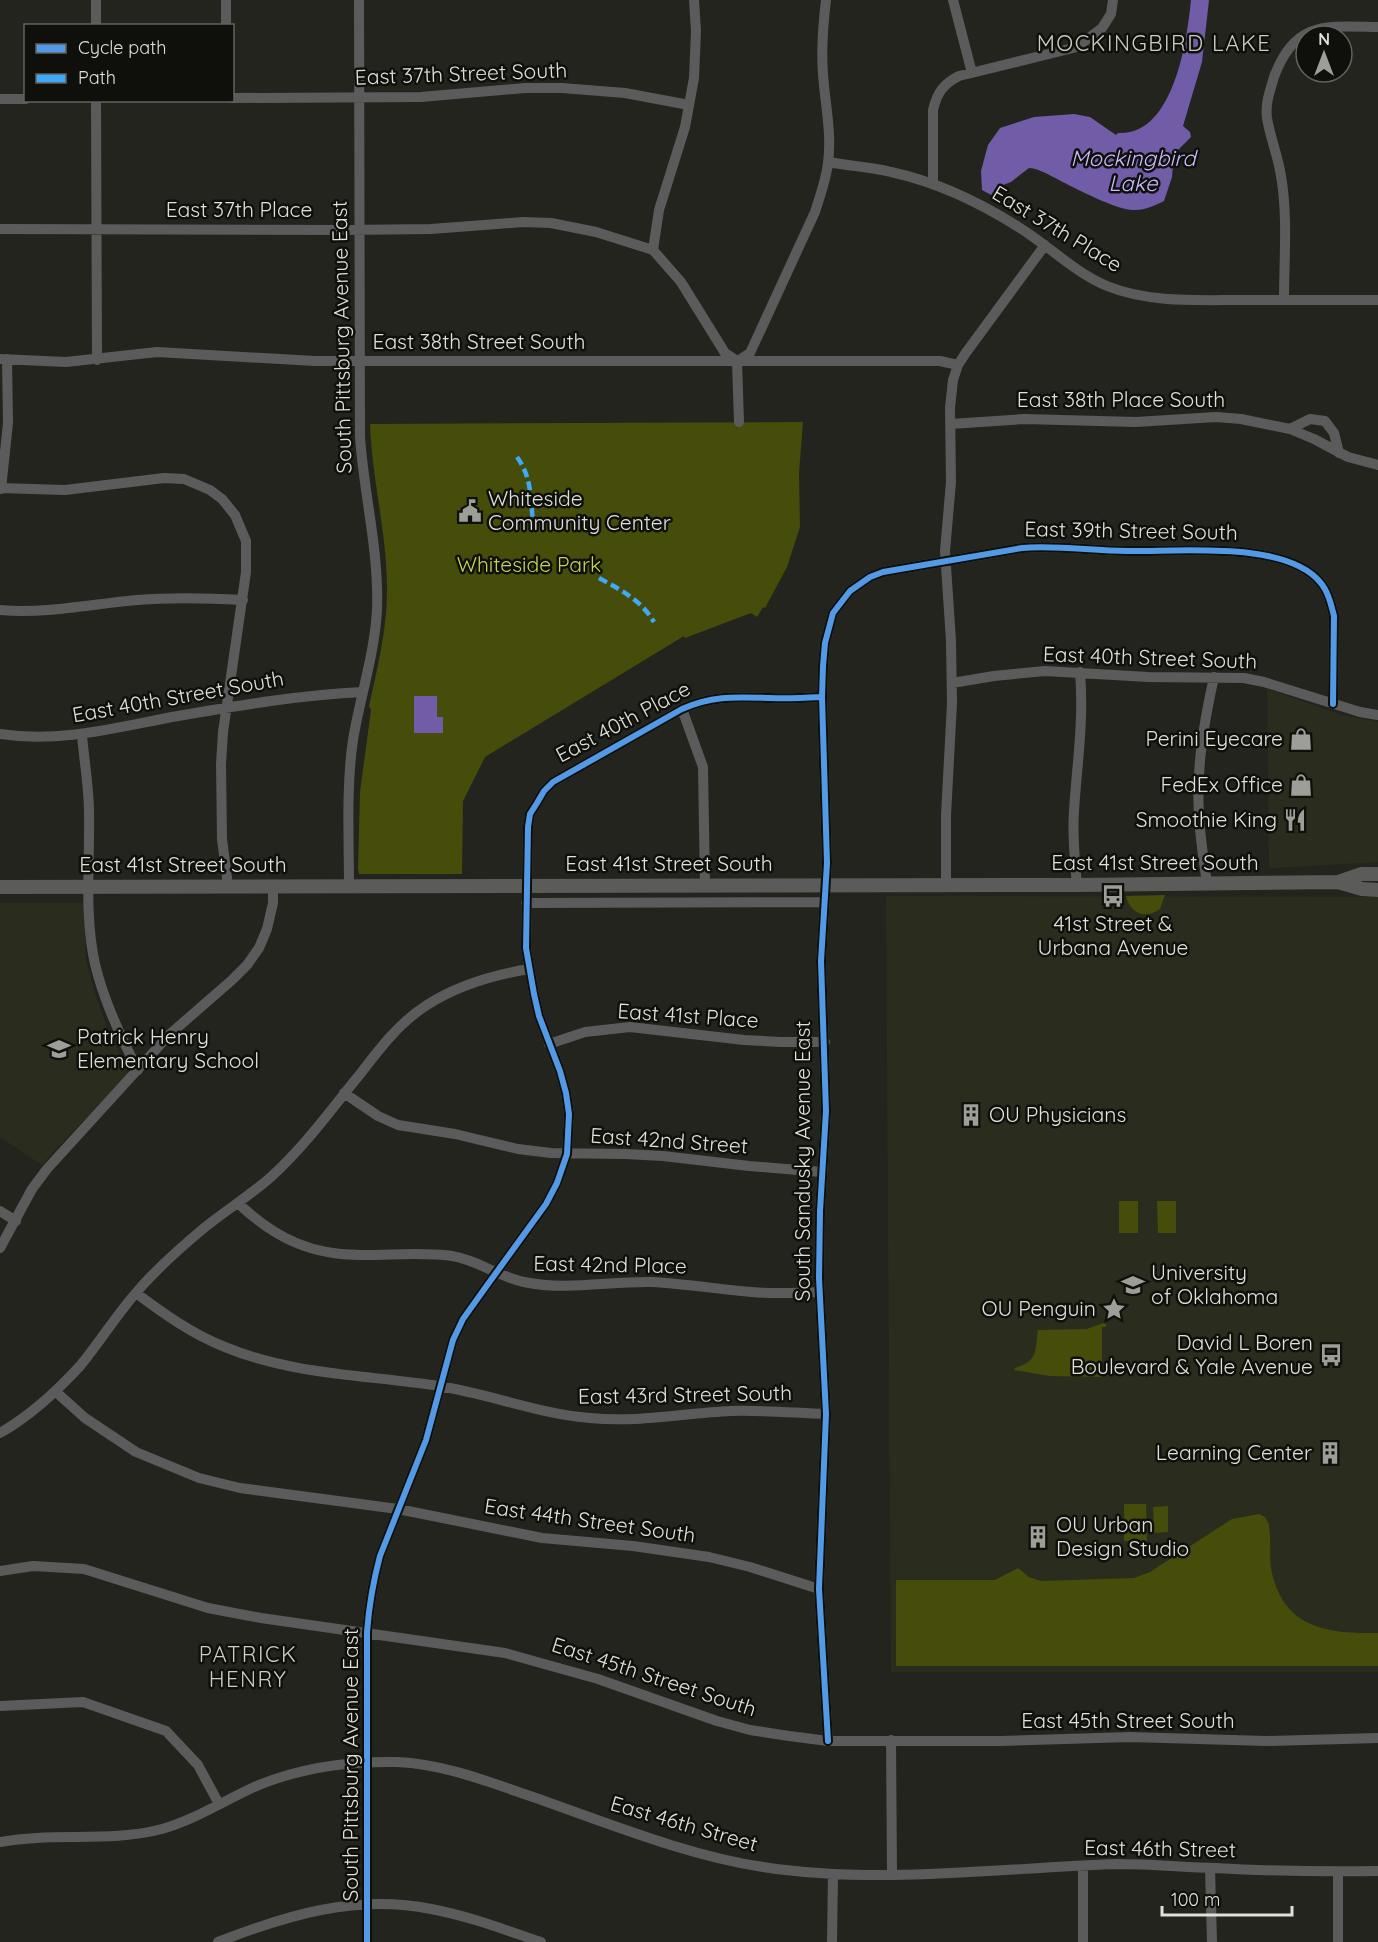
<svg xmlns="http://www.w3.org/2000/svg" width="1378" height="1942" font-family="Quicksand,sans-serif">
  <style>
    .built { fill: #2a2d1d }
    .green { fill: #464c0a }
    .water { fill: #705ca7 }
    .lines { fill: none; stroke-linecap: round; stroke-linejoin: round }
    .minor { stroke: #5b5b5b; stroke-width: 10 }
    .major { stroke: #5b5b5a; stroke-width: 14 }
    .quiet { stroke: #3fa9f5; stroke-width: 4.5; stroke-dasharray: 9 4.5; stroke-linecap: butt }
    .cycleway-casing { stroke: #0f0f0b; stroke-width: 10 }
    .cycleway { stroke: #5399e6; stroke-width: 6 }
    .labels { text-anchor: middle; stroke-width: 5; stroke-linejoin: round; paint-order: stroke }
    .street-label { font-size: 21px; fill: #dfe0d9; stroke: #0f0f0b }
    .poi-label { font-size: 21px; fill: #dfe0d9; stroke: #0f0f0b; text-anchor: end }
    .park-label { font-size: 21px; fill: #c5d450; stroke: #0f0f0b }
    .neighbourhood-label { font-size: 22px; letter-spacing: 1.5px; fill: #cbcdbf; stroke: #0f0f0b }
    .water-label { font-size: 22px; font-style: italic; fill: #c8bafc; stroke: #0f0f0b }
  </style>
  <rect width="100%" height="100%" fill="#24241f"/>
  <path class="built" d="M1267,689l75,26 36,7v140l-109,6z
    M886,896l492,1v775h-487z
    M0,903h84l2,58 10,36 13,36 18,33v9l-73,76 -12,14 -42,-28z"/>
  <path class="green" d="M803,422l-4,51 1,54 -13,40 -22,41 -2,-1 -6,10 -6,-4 -66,25 -1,-2 -199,121 -22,44 -1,73h-103l-1,-6 2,-76 11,-82 -2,-4c9,-40 19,-81 18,-122 -1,-54 -15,-106 -17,-160z
    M1165,895l-5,14c-15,11 -30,4 -34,-13z
    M1119,1201h19v32h-19z
    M1157,1201h19v32h-18z
    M1103,1323l3,1v3h-4v50l-53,-1 -35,-6 1,-2c24,-7 20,-19 23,-38l49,-1z
    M1124,1504h22l1,37h-23z
    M1168,1506v26l-14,1 -1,-26z
    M1259,1514l6,3 3,5c4,15 1,31 3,46 11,60 56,66 107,65v33h-482v-86h99l23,-12 11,9 12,4 93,-3 16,-6 82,-53z"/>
  <path class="water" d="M1191,0h18l-7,62 -19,64 7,6 1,5 -17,17 -2,23 -8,24c-8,4 -21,10 -31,9 -16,0 -59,-22 -74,-30 -10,-5 -19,-11 -30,-12l-18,14 -8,3 -10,11 -11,-6 -1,-19 7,-26 12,-17 34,-11 40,-3 16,3 26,18 2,-2c56,3 69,-93 73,-133z
    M414,696h23v21h6v16h-29z"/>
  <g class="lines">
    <path class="minor" d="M96,0v26
      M226,0v26
      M694,0l2,31 -2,47 -9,49 -26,83 -6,40 28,32 44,71 12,8
      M953,0l19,73
      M232,98l189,-1 104,-9h37l63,5 64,12
      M0,99h26
      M96,100l1,260
      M828,162c21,4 43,5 63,10 46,10 90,31 129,56 29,18 54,44 87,58 42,17 90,14 135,14 45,0 91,0 136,0
      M933,184v-74c4,-17 10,-26 26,-34l118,-29 25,-19 9,-14 2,-14
      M0,229l347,1 84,-1 92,-7 28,1 45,9 57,18
      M1284,300c0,-41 4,-84 -3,-124 -3,-20 -11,-39 -14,-58 -2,-15 3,-27 7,-41 21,-57 52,-51 104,-50
      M0,359l66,3 91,-10 158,9h625l18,4
      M738,361l12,-8 65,-141c5,-16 11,-32 13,-49 4,-30 -3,-59 -5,-89 -2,-25 0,-49 3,-74
      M737,362l2,60
      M951,424l73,-5 112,3 80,-5 25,2 49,10 24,10 34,18 30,8
      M1290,429l20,-10 15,2 9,12 5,20
      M0,488l65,2 99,-12 20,1 26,11 12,9 13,16 11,26v31l-23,160 -2,32 1,75 6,47
      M1,489l7,-66 -1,-64
      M0,610c46,4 91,-6 137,-10 36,-3 70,-2 106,0
      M952,683l42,-7 51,-5 103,6 96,1 20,4 96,30 18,3
      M682,709l21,58 2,119
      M0,734c59,9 114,-6 172,-17 64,-11 126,-22 191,-25
      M82,735c2,25 7,52 7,78 1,49 -5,102 6,151 9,38 25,72 43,106
      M946,884v-68l6,-113 -1,-62 -6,-90 6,-69 -1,-74 3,-28 5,-15 7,-11 80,-109
      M1207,884c-3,-23 -7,-46 -8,-69 -3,-46 5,-93 15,-138
      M1077,885c-2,-24 -5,-49 -3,-74 3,-48 10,-89 6,-139
      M349,886c0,-49 -3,-98 4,-146 7,-43 22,-87 24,-131 2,-59 -13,-114 -17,-172l-1,-437
      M526,903l298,-1
      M549,1044l36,-12 45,-5 114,13 37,2h44
      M344,1093l34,23 20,9 57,9 63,15 33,4 74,1 38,2 86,10 73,6
      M239,1204c37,35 74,52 126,51 29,0 58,-3 87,1 26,4 47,21 72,26 42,9 86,-1 128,0 33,2 66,7 100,10 22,2 45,1 68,0
      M0,1211l16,10
      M0,1248l32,-59 15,-20 123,-135 62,-54 15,-15 12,-17 8,-19 6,-26v-17
      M136,1293c28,21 56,41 89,54 67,28 143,28 214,39 51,8 100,28 151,32 47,5 94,-5 141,-7 32,-1 64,2 95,3
      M55,1391l30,27 51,34 63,26 41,10 158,21 144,29 91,8 76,11 41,10 69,22
      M0,1433c30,-17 57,-42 80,-67 19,-23 35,-49 55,-72 20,-24 45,-46 69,-66 22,-18 47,-33 68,-52 34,-31 60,-68 89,-103 19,-25 39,-51 66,-68 31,-20 66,-30 102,-36
      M0,1571l33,-5 51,3 124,39 53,10 244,35 93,26 119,42 33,9 39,6 39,5h172l130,-4 136,4 112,-3
      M0,1706l83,-4 83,29 32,34 21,39
      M891,1740l1,134
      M828,1741l-9,-152 7,-175 -7,-136 1,-67 6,-100 -5,-150 6,-98 -5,-166 1,-31 2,-23 8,-30 17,-22 20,-14 13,-5 139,-24c35,-3 70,3 105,3 50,1 158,-11 193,31 8,9 11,22 14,34l-1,88
      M0,1842c54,-10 109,1 162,-13 32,-9 60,-27 90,-41 45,-20 96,-27 145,-26 45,2 87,18 130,33 76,26 157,60 236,72 117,18 236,1 353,-3 34,0 66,3 99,4 55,3 109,4 163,3
      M1083,1866v76
      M1210,1868l2,74
      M1338,1872v70
      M218,1942c69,-27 138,-48 213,-33 38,7 74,21 110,33
      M367,1942v-310c2,-26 6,-50 13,-76l46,-116 27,-100 10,-21 25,-35 58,-80 11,-21 10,-29 2,-40 -3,-21 -6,-22 -21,-55 -5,-22 -8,-46 2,-121 2,-13 7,-11 7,-12 9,-9 129,-73c31,-14 54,-12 88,-11 17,1 34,0 52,-1
      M832,1942l1,-68"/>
    <path class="major" d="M1338,882l23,-8h17
      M0,887l1077,-2 261,-3 24,7 16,1"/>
    <path class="quiet" d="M517,457c17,24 12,43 17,69
      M599,578c22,12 42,22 55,44"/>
    <g class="cycleway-casing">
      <path id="cycleway" d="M828,1741l-9,-152 7,-175 -7,-136 1,-67 6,-100 -5,-150 6,-98 -5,-166 1,-31 2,-23 8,-30 17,-22 20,-14 13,-5 139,-24c35,-3 70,3 105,3 50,1 158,-11 193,31 8,9 11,22 14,34l-1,88
        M367,1942v-310c2,-26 6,-50 13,-76l46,-116 27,-100 10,-21 25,-35 58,-80 11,-21 10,-29 2,-40 -3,-21 -6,-22 -21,-55 -5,-22 -8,-46 2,-121 2,-13 7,-11 7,-12 9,-9 129,-73c31,-14 54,-12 88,-11 17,1 34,0 52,-1"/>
    </g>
    <use href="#cycleway" class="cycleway"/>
  </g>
  <defs>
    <g id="civic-bare" transform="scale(1.8)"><path d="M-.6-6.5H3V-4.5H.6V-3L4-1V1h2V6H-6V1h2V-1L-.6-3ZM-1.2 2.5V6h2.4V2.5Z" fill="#9e9e98" stroke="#0f0f0b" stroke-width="2.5" paint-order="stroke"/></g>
    <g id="shop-bare" transform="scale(1.8)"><path d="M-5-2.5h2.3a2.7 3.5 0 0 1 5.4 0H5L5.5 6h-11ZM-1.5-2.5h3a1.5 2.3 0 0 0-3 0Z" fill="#9e9e98" stroke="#0f0f0b" stroke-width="2.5" paint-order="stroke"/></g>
    <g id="restaurant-bare" transform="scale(1.8)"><path d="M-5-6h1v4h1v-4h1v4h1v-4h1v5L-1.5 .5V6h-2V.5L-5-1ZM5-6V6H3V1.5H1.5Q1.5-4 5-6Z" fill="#9e9e98" stroke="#0f0f0b" stroke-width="2.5" paint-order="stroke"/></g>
    <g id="bus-bare" transform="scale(1.8)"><path d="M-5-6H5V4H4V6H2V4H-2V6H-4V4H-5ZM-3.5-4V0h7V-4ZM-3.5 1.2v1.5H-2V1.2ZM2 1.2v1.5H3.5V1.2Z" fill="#9e9e98" stroke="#0f0f0b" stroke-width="2.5" paint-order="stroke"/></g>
    <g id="school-bare" transform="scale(1.8)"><path d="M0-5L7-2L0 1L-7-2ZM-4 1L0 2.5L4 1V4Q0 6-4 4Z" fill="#9e9e98" stroke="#0f0f0b" stroke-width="2.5" paint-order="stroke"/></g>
    <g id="building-bare" transform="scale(1.8)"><path d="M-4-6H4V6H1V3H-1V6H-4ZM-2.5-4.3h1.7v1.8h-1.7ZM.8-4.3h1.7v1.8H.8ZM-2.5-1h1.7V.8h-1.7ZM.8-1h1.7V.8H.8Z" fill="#9e9e98" stroke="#0f0f0b" stroke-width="2.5" paint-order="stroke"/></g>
    <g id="university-bare" transform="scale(1.8)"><path d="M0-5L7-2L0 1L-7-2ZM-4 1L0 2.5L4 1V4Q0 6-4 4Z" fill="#9e9e98" stroke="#0f0f0b" stroke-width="2.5" paint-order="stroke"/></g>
    <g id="sight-bare" transform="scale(1.8)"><path d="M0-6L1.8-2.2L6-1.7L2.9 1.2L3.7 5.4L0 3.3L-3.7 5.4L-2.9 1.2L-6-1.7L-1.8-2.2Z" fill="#9e9e98" stroke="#0f0f0b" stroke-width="2.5" paint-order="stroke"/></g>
  </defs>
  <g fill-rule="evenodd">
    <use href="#civic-bare" x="470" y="511"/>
    <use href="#shop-bare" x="1301" y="739"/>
    <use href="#shop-bare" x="1301" y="785"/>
    <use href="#restaurant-bare" x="1295" y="820"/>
    <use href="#bus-bare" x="1113" y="896"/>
    <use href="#school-bare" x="59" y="1049"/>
    <use href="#building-bare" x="971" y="1115"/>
    <use href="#university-bare" x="1133" y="1285"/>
    <use href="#sight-bare" x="1114" y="1309"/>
    <use href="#bus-bare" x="1331" y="1355"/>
    <use href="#building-bare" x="1330" y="1453"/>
    <use href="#building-bare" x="1038" y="1537"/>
  </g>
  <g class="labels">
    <g class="street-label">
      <text transform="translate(461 74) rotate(-2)" y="7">East 37th Street South</text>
      <text x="239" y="217">East 37th Place</text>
      <text transform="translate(1057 229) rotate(31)" y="7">East 37th Place</text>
      <text transform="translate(342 337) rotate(-91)" y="7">South Pittsburg Avenue East</text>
      <text x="479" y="349">East 38th Street South</text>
      <text x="1121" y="407">East 38th Place South</text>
      <text transform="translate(1131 531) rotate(1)" y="7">East 39th Street South</text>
      <text transform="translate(1150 658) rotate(2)" y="7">East 40th Street South</text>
      <text transform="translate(178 697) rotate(-10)" y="7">East 40th Street South</text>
      <text transform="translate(623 722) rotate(-28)" y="7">East 40th Place</text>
      <text x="1155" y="870">East 41st Street South</text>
      <text x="669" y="871">East 41st Street South</text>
      <text x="183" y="872">East 41st Street South</text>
      <text transform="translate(688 1016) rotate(4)" y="7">East 41st Place</text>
      <text transform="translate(669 1141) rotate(4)" y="7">East 42nd Street</text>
      <text transform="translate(803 1161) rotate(-90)" y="7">South Sandusky Avenue East</text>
      <text transform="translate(610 1265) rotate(1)" y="7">East 42nd Place</text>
      <text transform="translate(685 1395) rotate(-1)" y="7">East 43rd Street South</text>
      <text transform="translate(590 1521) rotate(8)" y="7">East 44th Street South</text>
      <text transform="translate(654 1677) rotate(18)" y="7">East 45th Street South</text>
      <text x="1128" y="1728">East 45th Street South</text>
      <text transform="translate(351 1765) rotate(-90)" y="7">South Pittsburg Avenue East</text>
      <text transform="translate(684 1824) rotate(16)" y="7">East 46th Street</text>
      <text transform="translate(1160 1849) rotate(1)" y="7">East 46th Street</text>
    </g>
    <g class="poi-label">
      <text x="488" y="506" text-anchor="start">Whiteside<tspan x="488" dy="24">Community Center</tspan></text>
      <text x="1283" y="746">Perini Eyecare</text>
      <text x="1283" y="792">FedEx Office</text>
      <text x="1277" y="827">Smoothie King</text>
      <text x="1113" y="931" text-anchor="middle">41st Street &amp;<tspan x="1113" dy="24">Urbana Avenue</tspan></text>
      <text x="77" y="1044" text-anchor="start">Patrick Henry<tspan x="77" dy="24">Elementary School</tspan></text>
      <text x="989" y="1122" text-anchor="start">OU Physicians</text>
      <text x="1151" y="1280" text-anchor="start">University<tspan x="1151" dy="24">of Oklahoma</tspan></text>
      <text x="1096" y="1316">OU Penguin</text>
      <text x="1313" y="1350">David L Boren<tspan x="1313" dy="24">Boulevard &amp; Yale Avenue</tspan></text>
      <text x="1312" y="1460">Learning Center</text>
      <text x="1056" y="1532" text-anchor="start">OU Urban<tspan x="1056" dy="24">Design Studio</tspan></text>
    </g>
    <g class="park-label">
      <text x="529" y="572">Whiteside Park</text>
    </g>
    <g class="neighbourhood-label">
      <text x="1154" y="51">MOCKINGBIRD LAKE</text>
      <text x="248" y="1662">PATRICK<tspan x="248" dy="25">HENRY</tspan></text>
    </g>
    <g class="water-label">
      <text x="1133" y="166">Mockingbird<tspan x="1133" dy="25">Lake</tspan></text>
    </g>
  </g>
  <rect x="24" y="24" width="210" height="78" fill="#0f0f0b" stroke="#62635d" stroke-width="1.5"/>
  <rect x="36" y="44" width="30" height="9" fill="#5399e6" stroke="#62635d" stroke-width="1.5"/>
  <text x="78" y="54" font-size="18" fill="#dfe0d9">Cycle path</text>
  <rect x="36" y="74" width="30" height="9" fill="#3fa9f5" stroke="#62635d" stroke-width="1.5"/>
  <text x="78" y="84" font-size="18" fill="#dfe0d9">Path</text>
  <g transform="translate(1324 54)"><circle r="28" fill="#0f0f0b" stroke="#62635d" stroke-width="1.5"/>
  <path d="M0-4.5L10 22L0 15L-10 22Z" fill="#9e9e98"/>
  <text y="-9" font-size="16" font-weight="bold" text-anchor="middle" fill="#dfe0d9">N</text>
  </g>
  <path d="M1162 1906v9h130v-9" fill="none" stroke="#dfe0d9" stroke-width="3"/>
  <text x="1171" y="1906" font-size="18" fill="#dfe0d9" stroke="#0f0f0b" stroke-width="4.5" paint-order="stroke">100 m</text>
</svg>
